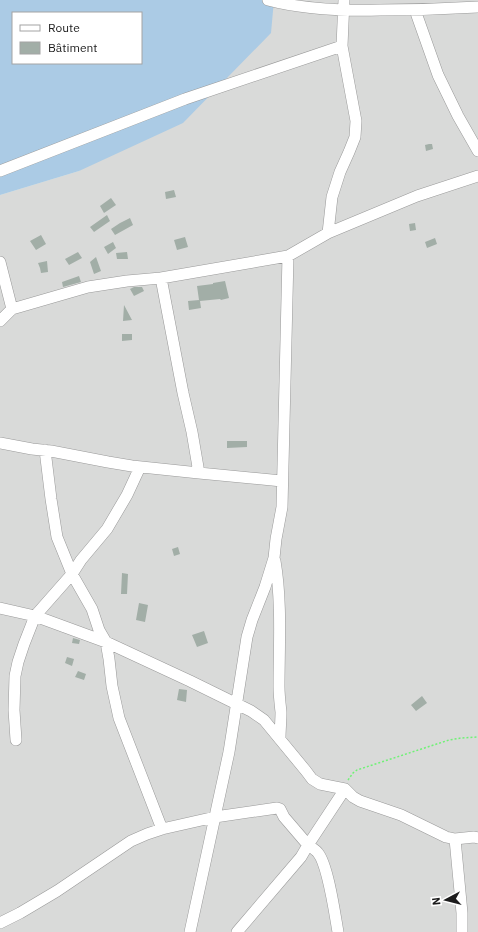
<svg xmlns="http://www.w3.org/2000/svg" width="478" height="932" font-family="'IBM Plex Sans',sans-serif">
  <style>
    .residential { fill: #d9dad9 }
    .grass { fill: #abcbe5; fill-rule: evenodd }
    .building { fill: #a2aea7 }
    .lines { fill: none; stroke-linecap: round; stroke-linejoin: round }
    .minor-casing { stroke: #999; stroke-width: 12 }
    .path { stroke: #70f176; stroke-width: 1.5; stroke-dasharray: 2 2; stroke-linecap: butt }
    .minor { stroke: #fff; stroke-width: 11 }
  </style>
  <rect width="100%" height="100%" fill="#e3ede9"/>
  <path class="residential" d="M274,0h204v932h-478v-737l79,-24z"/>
  <path class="grass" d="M0,0h274l-3,33 -88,90 -104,48 -79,24zM13,13h128v50h-128z"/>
  <path class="building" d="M429,144h3l1,5 -7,2 -1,-6z
    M174,190l2,7 -10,2 -1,-7z
    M111,198l5,7 -12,8 -4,-7z
    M107,215l3,6 -16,11 -4,-5z
    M130,218l3,7 -18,10 -4,-6 9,-6z
    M415,223l1,7 -6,1 -1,-7z
    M41,235l5,9 -10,6 -6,-9z
    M185,237l3,10 -11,3 -3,-10z
    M435,238l2,6 -10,4 -2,-6z
    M113,242l3,6 -8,6 -4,-7z
    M78,252l4,6 -13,7 -4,-6z
    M127,252l1,7h-11l-1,-6z
    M96,257l5,14 -7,3 -4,-12z
    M47,261l1,11 -7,1 -1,-5 -2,-5z
    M79,276l2,6 -18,5 -1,-5z
    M225,281l4,17 -8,2 -1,-1 -20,2 1,7 -12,2 -1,-9 11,-1 -2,-14 16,-2v-1z
    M134,287h8l2,4 -10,5 -4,-7z
    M124,305l8,15 -9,1z
    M122,334h10v6l-10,1z
    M227,441h20v6l-20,1z
    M178,547l2,7 -6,2 -2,-7z
    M122,573l6,1 -1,20h-6z
    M139,603l9,2 -3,17 -9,-2z
    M204,631l4,12 -11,4 -5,-12z
    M73,638l7,2 -1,4 -7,-1z
    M67,657l7,2 -2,7 -7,-3z
    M78,671l8,3 -2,6 -9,-3z
    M179,689l8,1 -1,12 -9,-2z
    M422,696l5,7 -11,8 -5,-6z"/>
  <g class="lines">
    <g class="minor-casing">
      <path id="minor" d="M268,0c37,10 75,11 112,10 33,0 65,-1 98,-3
        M415,10l23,65 20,41 20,35
        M0,171l185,-72 157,-53
        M328,233l4,-36 8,-25 9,-20 6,-15 1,-16 -14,-75 2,-46
        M0,262l12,47
        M161,278l22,115 9,39 7,41 83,8
        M0,321l12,-12 76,-22 39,-6 34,-3 127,-22 40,-23 89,-37 61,-20
        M0,443l32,6 19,2 57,11 24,4 67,7
        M45,450l6,49 6,38 15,37 20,35 7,21 7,12 3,17 3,27 7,32 43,111
        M275,561c7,41 4,84 4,126 0,8 1,16 2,25 0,9 -1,18 -1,27
        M0,608l35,8 71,26 84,39 61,30 13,9 42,51 6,8 8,5 25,5 8,8 7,4 41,14 45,22 9,2 19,-2 4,1
        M16,740l-2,-30 1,-34 3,-14 6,-18 11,-28 37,-42 9,-14 26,-31 20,-34 13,-28
        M455,839l7,74v19
        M0,923l20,-10 37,-22 74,-50 16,-7 15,-5 53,-12 62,-9 3,1 4,8 24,28 -7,12 -64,75
        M190,932l39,-180 18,-115 5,-17 13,-33 9,-29 2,-19 6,-32 6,-251
        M338,932c-3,-17 -10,-67 -20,-79 -2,-3 -6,-5 -10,-8l37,-56"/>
    </g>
    <path class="path" d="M348,780l5,-7 4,-3 92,-30 12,-2 17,-1"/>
    <use href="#minor" class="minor"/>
  </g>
  <rect x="12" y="12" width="130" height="52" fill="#ffffff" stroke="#a4a4a4"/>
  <rect x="20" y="25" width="20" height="6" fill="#ffffff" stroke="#a4a4a4"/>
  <text x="48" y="32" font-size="12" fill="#1c1c1c">Route</text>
  <rect x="20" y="42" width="20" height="12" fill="#a2aea7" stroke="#a4a4a4"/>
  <text x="48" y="52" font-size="12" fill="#1c1c1c">Bâtiment</text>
  <g transform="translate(446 900) rotate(263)" stroke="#ffffff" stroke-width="3" paint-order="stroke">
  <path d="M0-3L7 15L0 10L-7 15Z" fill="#1c1c1c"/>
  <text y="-6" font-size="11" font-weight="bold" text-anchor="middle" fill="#1c1c1c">N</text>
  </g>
</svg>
